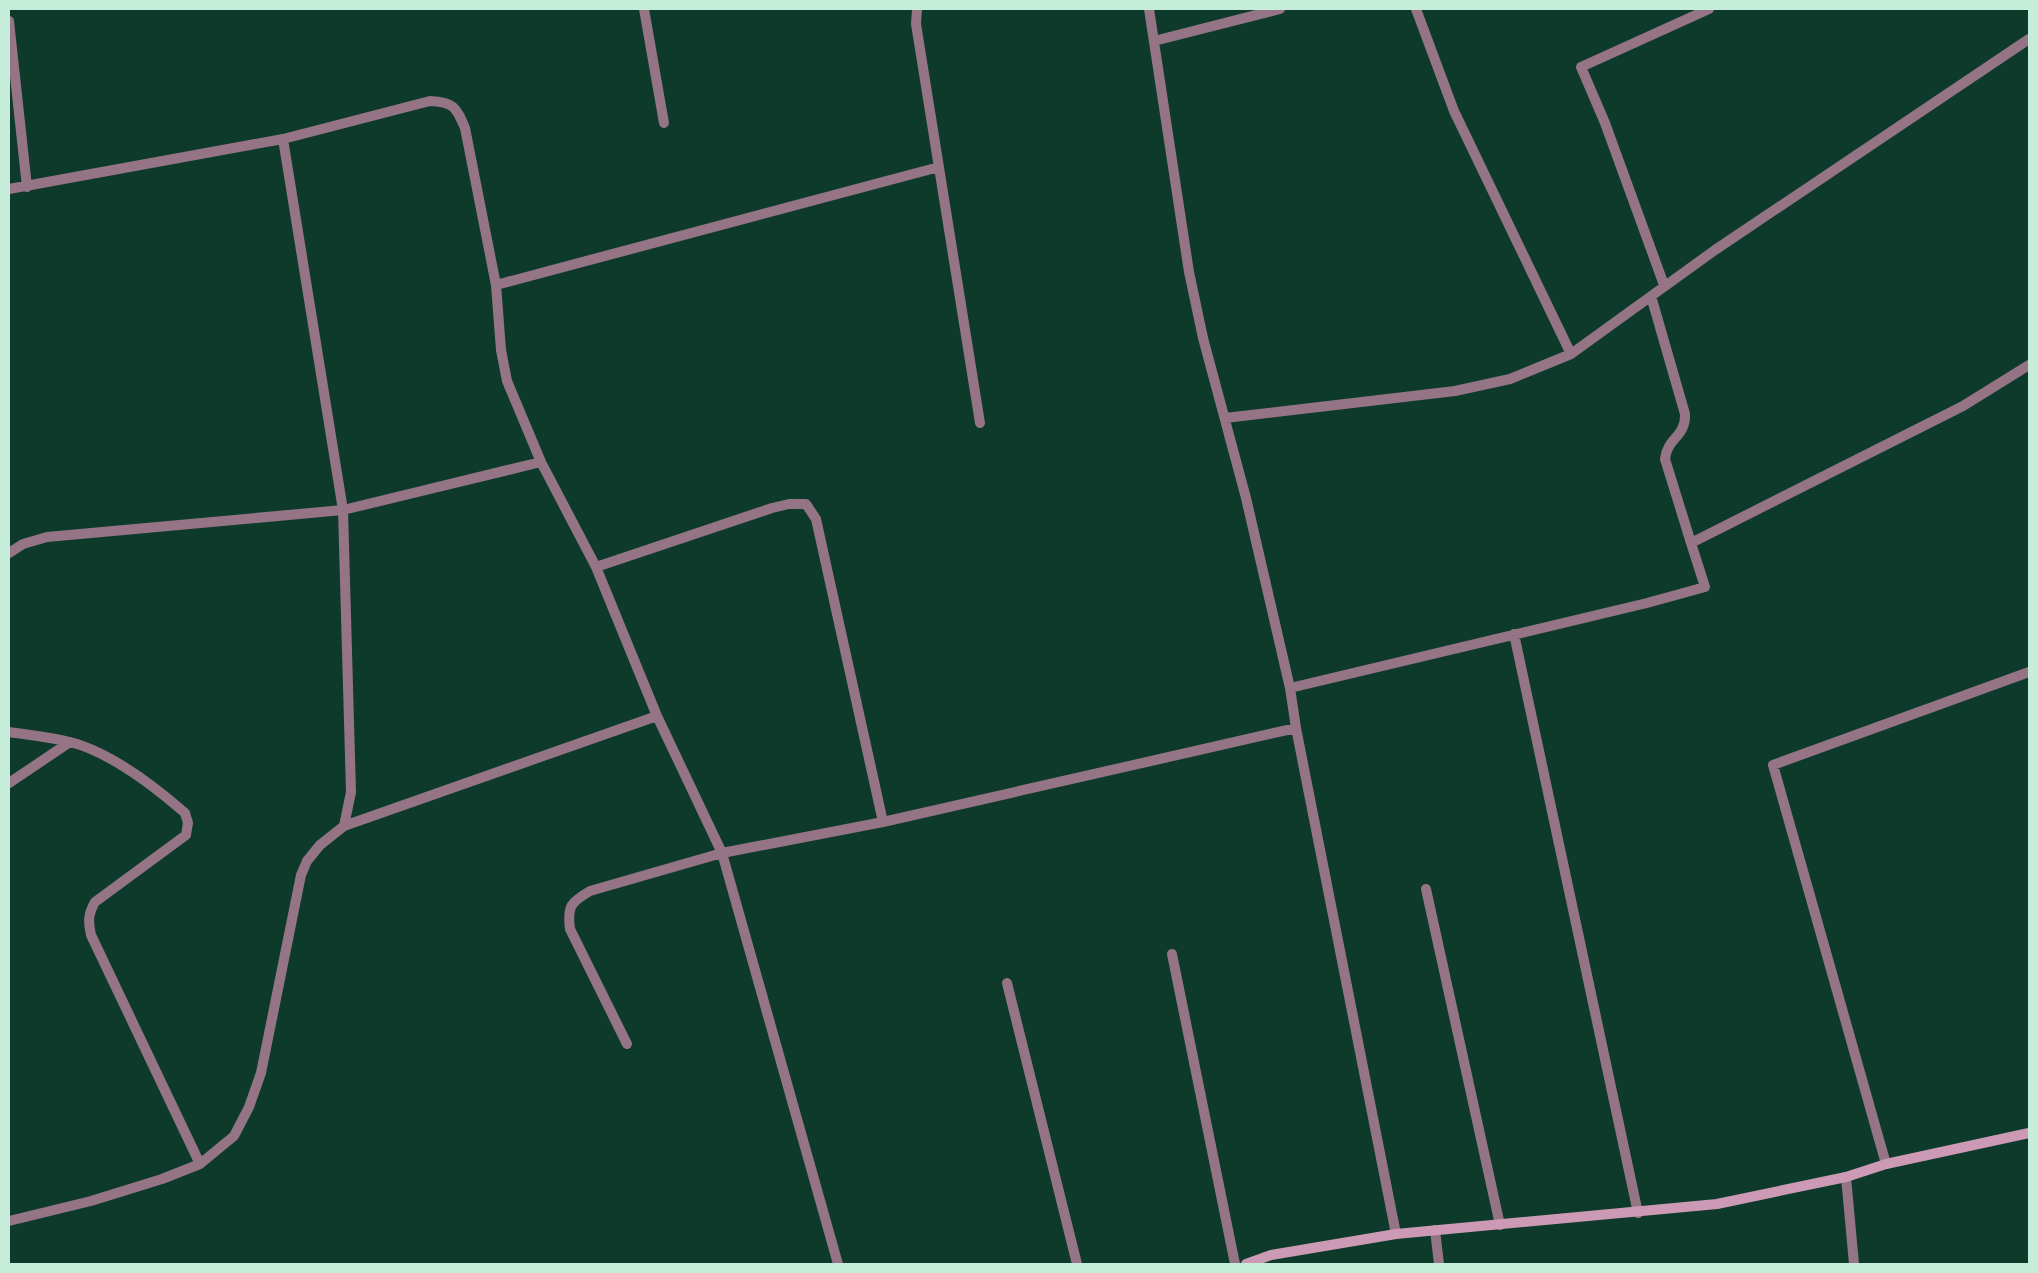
<svg xmlns="http://www.w3.org/2000/svg" width="2038" height="1273" font-family="Montserrat,sans-serif">
  <style>
    .lines { fill: none; stroke-linecap: round; stroke-linejoin: round }
    .lane { stroke: #957486; stroke-width: 10 }
    .street { stroke: #957486; stroke-width: 10 }
    .secondary { stroke: #cd9ab6; stroke-width: 10 }
  </style>
  <rect width="100%" height="100%" fill="#0d3a2a"/>
  <g class="lines">
    <path class="lane" d="M644,9l20,114"/>
    <path class="street" d="M917,9l-1,15 64,399
      M1149,9l40,263 14,66 43,160 44,190 6,40 100,506
      M1416,9l38,102 117,243
      M9,21l18,166
      M1154,41l126,-32
      M9,189l274,-50 147,-38c24,1 26,6 35,27l31,157 5,65 6,31 34,81 55,105 61,149 65,137 116,411
      M496,285l443,-118
      M1664,285l-59,-162 -24,-56 128,-58
      M1651,296l34,118c1,23 -18,24 -20,45l26,84
      M1225,418l230,-27 55,-12 61,-25 144,-104 314,-211
      M9,553l14,-9 24,-7 296,-27 198,-48
      M596,567l176,-59 17,-4h17l10,15 67,303
      M1514,634l124,579
      M1290,688l357,-85 58,-16 -14,-44 272,-137 66,-41
      M9,732c20,3 41,5 61,10 40,10 84,44 115,71l3,10 -2,12 -91,67c-7,12 -7,20 -4,33l109,229
      M9,783l61,-41
      M344,826l313,-110
      M1426,889l74,336
      M1172,954l63,310
      M1007,983l70,281
      M627,1044l-57,-115c-3,-23 1,-27 20,-38l132,-38 161,-31 413,-94
      M1886,1164l-113,-399 256,-93
      M1846,1177l8,87
      M9,1221l82,-20 71,-22 38,-15 34,-28 15,-29 12,-34 40,-198 6,-14 13,-16 24,-19 7,-34 -8,-282 -60,-371
      M1435,1230l4,34"/>
    <path class="secondary" d="M1246,1264l25,-9 125,-21 321,-30 129,-27 40,-13 143,-31"/>
  </g>
  <rect width="2038" height="1273" fill="none" stroke="#c5edda" stroke-width="20"/>
</svg>
